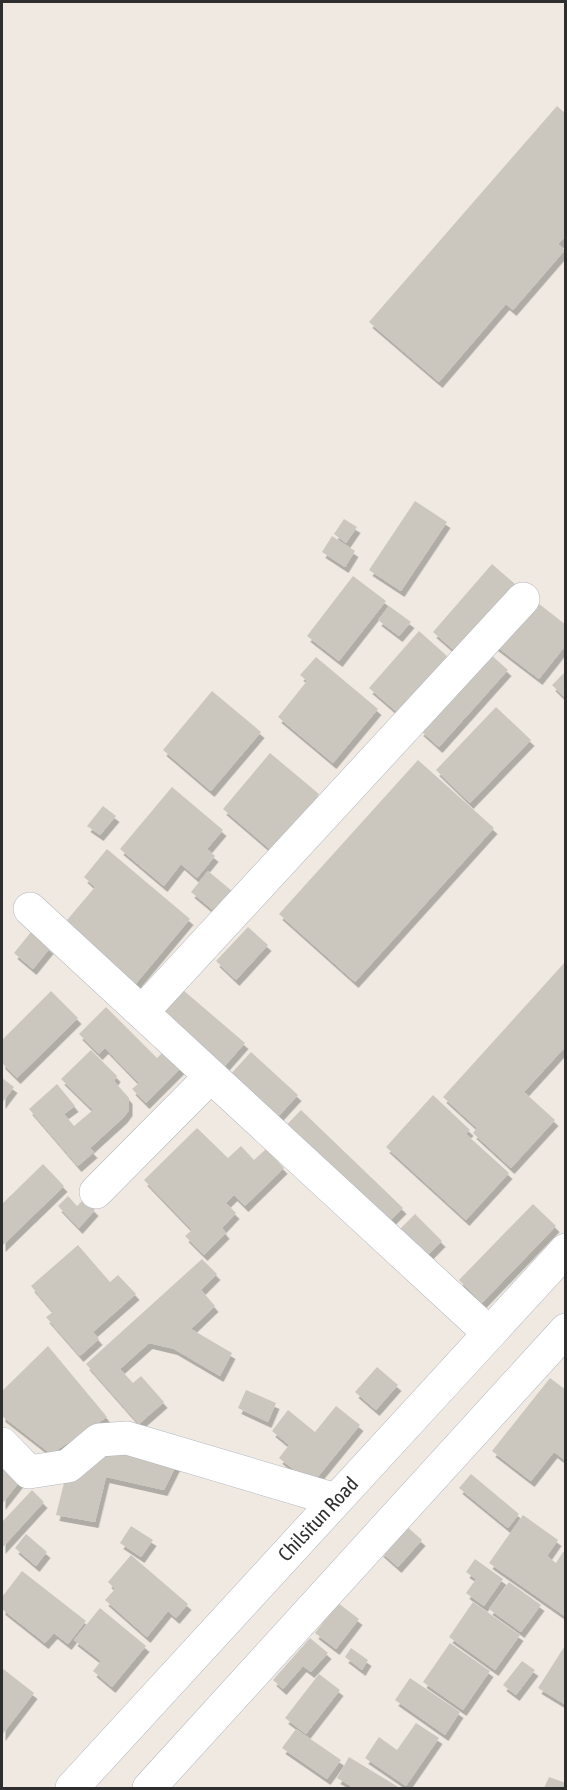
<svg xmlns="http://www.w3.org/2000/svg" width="567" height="1790" font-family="'Asap Condensed',sans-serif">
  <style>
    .building { fill: #cbc7bf; filter: url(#shadow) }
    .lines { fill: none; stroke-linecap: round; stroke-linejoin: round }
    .street-casing { stroke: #b4b7c1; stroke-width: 34 }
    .secondary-casing { stroke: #b4b7c1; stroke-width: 34 }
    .street { stroke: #fff; stroke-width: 33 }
    .secondary { stroke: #fff; stroke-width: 33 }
    .labels { text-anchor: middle; stroke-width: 5; stroke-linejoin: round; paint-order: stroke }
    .street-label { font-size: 20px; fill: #2e2e2e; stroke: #fff }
  </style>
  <defs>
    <filter id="shadow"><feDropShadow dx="3.5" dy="6" stdDeviation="0" flood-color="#0004"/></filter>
  </defs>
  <rect width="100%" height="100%" fill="#efe9e1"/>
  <path class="building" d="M557,106l9,8v122l-8,8 7,6 -52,60 -7,-6 -67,78 -70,-60z
    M415,501l32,21 -46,69 -32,-21z
    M344,519l13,8 -11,16 -12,-9z
    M332,536l23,15 -10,16 -23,-15z
    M492,564l31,27 -59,68 -31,-27z
    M353,576l33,25 -47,60 -32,-25z
    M529,596l37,29v20l-27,34 -47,-36z
    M389,606l22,16 -12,14 -21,-16z
    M419,631l28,25 -50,56 -28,-24z
    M489,653l19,17 -69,77 -19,-17z
    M316,657l62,52 -45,54 -55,-46 29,-36 -7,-6z
    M566,671v28l-14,-14z
    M212,691l49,41 -50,59 -48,-41z
    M496,707l35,33 -61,63 -34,-33z
    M270,753l49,41 -47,57 -49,-42z
    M418,760l76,68 -139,154 -76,-68z
    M172,787l51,43 -16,19 8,7 -18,22 -16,-14 -17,22 -44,-37z
    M103,806l13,10 -16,19 -13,-9z
    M107,849l83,70 -56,67 -72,-60 33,-39 -11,-10z
    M208,871l24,20 -18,20 -23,-19z
    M248,927l20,18 -32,35 -20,-19z
    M31,932l19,16 -17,21 -19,-16z
    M566,961v85l-42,46 31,28 -44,48 -38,-35 4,-5 -34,-31z
    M176,984l69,59 -22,25 -69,-59z
    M51,991l27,27 -61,60 -15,-15v-23z
    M106,1007l51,51 7,-7 17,17 -35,35 -14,-14 7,-6 -34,-35 -6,6 -20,-20z
    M91,1050l26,26 -3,5 15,17v12l-5,7 -34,31 4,4 -16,14 -49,-57 28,-25 18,22 -11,8 10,12 19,-16 -32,-31z
    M251,1052l47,43 -22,24 -47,-43z
    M2,1078l12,9 -12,16z
    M433,1095l37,35 -4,4 43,39 -43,47 -80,-73z
    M301,1110l102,98 -22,22 -101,-98z
    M197,1128l31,30 13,-12 13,14 12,-11 18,19 -39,38 -11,-11 -8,8 10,10 -14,15 4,5 -22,22 -19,-19 7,-6 -48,-50z
    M43,1164l21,22 -62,60v-42z
    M68,1196l9,10 7,-7 11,11 -16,18 -21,-22z
    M533,1204l23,22 -74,77 -23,-23z
    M415,1214l27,27 -20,20 -27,-27z
    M78,1245l32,37 8,-7 18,19 -43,38 6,7 -19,17 -34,-39 7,-5 -22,-26z
    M202,1259l15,15 -16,16 14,16 -24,23 41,24 -12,23 -46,-27 -25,-6 -29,26 13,14 8,-7 23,26 -25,22 -53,-60z
    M48,1346l59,71 -56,37 -49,-38v-25z
    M377,1367l21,18 -22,25 -21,-18z
    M550,1378l16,12v71l-12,-9 -23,29 -39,-30z
    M246,1390l30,13 -8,19 -30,-14z
    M336,1406l24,19 -48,59 -33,-26 10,-13 -17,-14 16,-21 27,22z
    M99,1448l78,16 -13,26 -58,-13 -11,45 -39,-7 11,-44z
    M2,1458l22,18 -22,28z
    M471,1474l48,40 -11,14 -49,-40z
    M32,1490l12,12 -42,46v-26z
    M523,1515l35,25 -11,16 9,7 7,-11 3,1v64l-77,-54z
    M404,1524l18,16 -24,27 -18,-16z
    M131,1526l22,14 -12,17 -21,-14z
    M26,1534l21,18 -11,14 -21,-18z
    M131,1555l57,49 -12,14 -8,-7 -21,26 -42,-37 10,-11 -7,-7z
    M475,1559l28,20 -19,27 -18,-13 10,-14 -10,-7z
    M22,1571l64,50 -18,23 -14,-11 -9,10 -43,-34v-12z
    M509,1582l32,23 -20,27 -32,-23z
    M473,1602l47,33 -25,35 -46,-33z
    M338,1603l21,16 -23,30 -21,-16z
    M100,1608l46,38 -34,41 -19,-16 8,-10 -27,-21z
    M310,1638l18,15 -17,19 -8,-6 -20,23 -10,-9z
    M450,1643l40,28 -27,39 -40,-28z
    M566,1644v61l-28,-17z
    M351,1648l17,12 -6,10 -17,-13z
    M522,1661l13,9 -19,25 -13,-10z
    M2,1668l32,25 -32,42z
    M319,1674l21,16 -34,44 -21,-16z
    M410,1678l50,34 -15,23 -50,-35z
    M416,1723l23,15 -33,48 -41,-28 14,-21 18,13z
    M296,1729l45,31 -14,19 -45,-31z
    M349,1757l51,31h-51l2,-2 -14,-8z
    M549,1777l17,6v5h-22z"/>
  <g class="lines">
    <g class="street-casing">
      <path id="street" d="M30,909l459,424
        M142,1012l381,-413
        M96,1192l115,-116
        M2,1444l27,28 39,-6 31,-26 28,-2 209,62"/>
    </g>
    <g class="secondary-casing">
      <path id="secondary" d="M72,1788l494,-538
        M149,1788l417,-458"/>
    </g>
    <use href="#street" class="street"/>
    <use href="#secondary" class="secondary"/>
  </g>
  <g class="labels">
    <g class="street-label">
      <text transform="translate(318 1519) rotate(-47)" y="7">Chilsitun Road</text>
    </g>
  </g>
  <rect width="567" height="1790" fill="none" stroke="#2e2e2e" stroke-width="6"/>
</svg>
